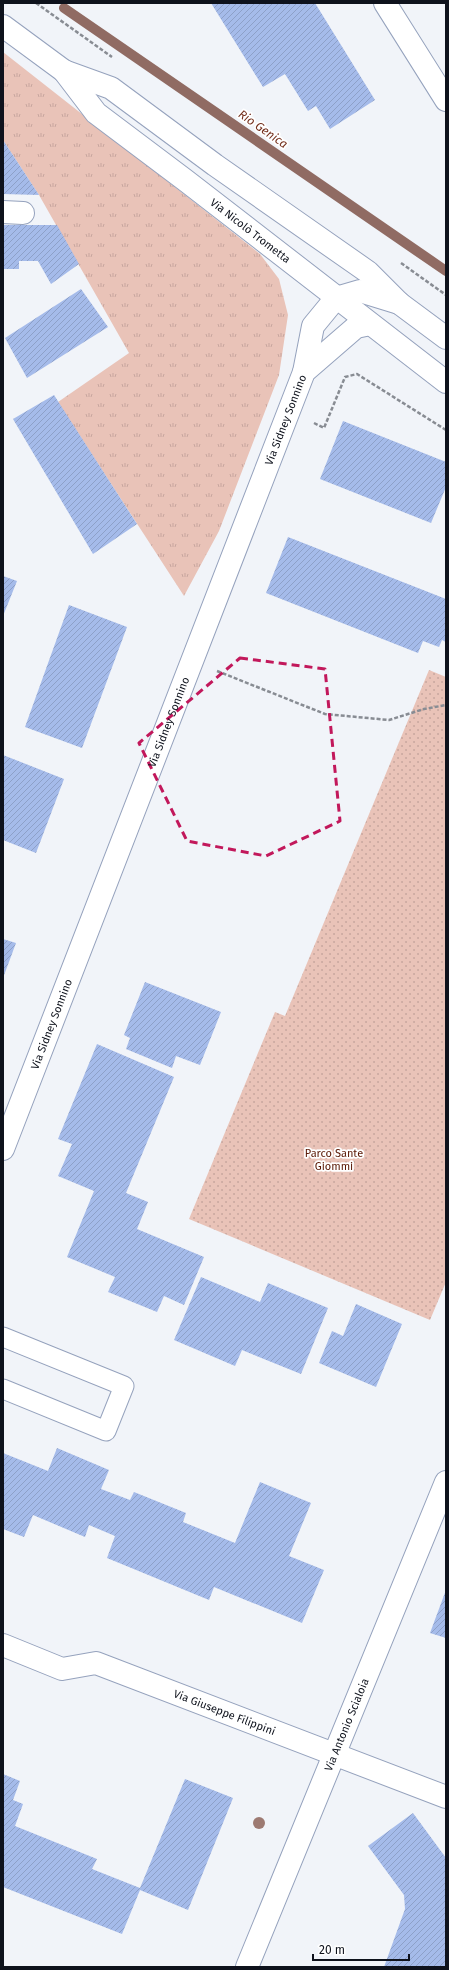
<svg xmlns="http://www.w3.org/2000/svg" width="449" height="1970" font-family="'Fira Sans',sans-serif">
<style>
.grass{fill:url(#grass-tufts)}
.park{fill:url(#park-dots)}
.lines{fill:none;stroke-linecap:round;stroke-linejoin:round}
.stream{stroke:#906b63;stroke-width:10}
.building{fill:url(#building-hatch)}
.lane-casing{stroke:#95a2bd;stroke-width:21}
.street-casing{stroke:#95a2bd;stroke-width:24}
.secondary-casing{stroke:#95a2bd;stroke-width:24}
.path{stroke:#888c93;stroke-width:2.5;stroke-dasharray:4 2;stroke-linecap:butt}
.lane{stroke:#fff;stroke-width:19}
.street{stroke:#fff;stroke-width:22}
.secondary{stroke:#fff;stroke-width:22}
.tree{fill:#9d7a72}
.marked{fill:none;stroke:#c2185b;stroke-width:3;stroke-dasharray:8 5;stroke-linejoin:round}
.labels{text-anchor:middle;stroke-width:3.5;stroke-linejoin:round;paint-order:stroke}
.street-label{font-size:11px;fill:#0e121c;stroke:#fff}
.park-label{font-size:11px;fill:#591703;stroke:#fff}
.water-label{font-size:12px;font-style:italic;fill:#74301d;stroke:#fff}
</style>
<defs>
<pattern id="grass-tufts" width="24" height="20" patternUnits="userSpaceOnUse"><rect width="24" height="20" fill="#e9c3b8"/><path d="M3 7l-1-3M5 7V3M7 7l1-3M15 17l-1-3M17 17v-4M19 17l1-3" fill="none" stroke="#c7a69e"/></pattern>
<pattern id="park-dots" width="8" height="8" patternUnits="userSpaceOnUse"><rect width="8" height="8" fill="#e9c3b8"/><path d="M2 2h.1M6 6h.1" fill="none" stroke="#c7a69e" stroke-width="1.8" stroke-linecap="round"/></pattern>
<pattern id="building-hatch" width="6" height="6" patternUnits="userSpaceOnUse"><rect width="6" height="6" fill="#a5bbea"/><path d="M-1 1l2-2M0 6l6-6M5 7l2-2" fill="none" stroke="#8da0c8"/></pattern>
</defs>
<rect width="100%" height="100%" fill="#f1f4f9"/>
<!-- grass -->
<polygon class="grass" points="3,52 260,254 279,279 288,315 279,375 219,531 184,596 58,402 129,353 39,195 3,140"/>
<!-- park -->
<polygon class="park" points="429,670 446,677 446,1282 430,1320 189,1219 275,1012 285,1016"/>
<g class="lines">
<!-- stream -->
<polyline class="stream" points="64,8 446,271"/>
</g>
<!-- building -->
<g class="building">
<polygon points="211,3 315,3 375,100 330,129 316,106 308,111 285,74 263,87"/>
<polygon points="3,140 39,195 3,194"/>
<polygon points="3,225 57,225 79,264 51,284 38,261 19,261 19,269 3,269"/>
<polygon points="81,289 108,327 27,378 5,338"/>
<polygon points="54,395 137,524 93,554 13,419"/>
<polygon points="343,421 446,462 446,487 431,523 320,479"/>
<polygon points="288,537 446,599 446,642 442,640 439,647 423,641 418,653 266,593"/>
<polygon points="3,576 17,581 3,616"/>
<polygon points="69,605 127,627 82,748 25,727"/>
<polygon points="3,755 64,779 36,853 3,840"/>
<polygon points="3,939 16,943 3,978"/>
<polygon points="145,982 221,1012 200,1065 176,1056 172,1068 126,1049 130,1038 124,1035"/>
<polygon points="97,1044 174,1077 126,1193 148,1202 137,1229 204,1257 184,1305 164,1296 157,1312 108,1292 115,1277 67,1257 94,1191 58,1176 72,1144 58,1139"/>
<polygon points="201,1277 260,1302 268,1283 328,1308 301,1374 242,1350 235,1366 174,1340"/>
<polygon points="356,1304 402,1324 376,1387 319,1363 332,1331 343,1336"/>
<polygon points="57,1448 109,1470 101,1489 130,1500 134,1492 186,1513 183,1522 235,1543 260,1482 311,1503 289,1556 324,1570 302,1623 214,1587 209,1600 107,1558 115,1536 89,1525 85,1537 33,1515 24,1537 3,1529 3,1453 48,1471"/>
<polygon points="446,1590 446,1638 430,1633"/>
<polygon points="3,1774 20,1781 13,1800 23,1804 15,1826 97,1859 92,1869 140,1888 185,1779 233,1798 188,1910 140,1890 122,1934 3,1887"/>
<polygon points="413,1813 446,1858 446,1967 384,1967 405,1909 404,1895 368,1846"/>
</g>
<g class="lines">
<!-- lane casing -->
<g class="lane-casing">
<polyline id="lane" points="3,1337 124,1386 106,1431 3,1389"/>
</g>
<!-- street casing -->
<g class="street-casing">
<g id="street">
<polyline points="385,3 446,100"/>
<polyline points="3,212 23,213"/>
<polyline points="304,372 313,326 336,298 360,291 399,303"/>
<path id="s1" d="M3 1149 304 372 356 327 370 324"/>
<path id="s2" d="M3 1645 62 1669 96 1663 446 1797"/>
<path id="s3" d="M247 1967 446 1482"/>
</g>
</g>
<!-- secondary casing -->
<g class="secondary-casing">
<g id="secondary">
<polyline points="3,26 64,71 111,88 215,165 368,272 399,303 446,338"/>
<path id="s4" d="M64 71 96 113 185 180 446 382"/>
</g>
</g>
<!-- path -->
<g class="path">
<polyline points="36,3 112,57"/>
<polyline points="401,263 446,295"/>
<polyline points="314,423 324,428 345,377 357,374 446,430"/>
<polyline points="217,671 325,714 389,720 424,709 446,705"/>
</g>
<!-- lane -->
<use href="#lane" class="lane"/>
<!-- street -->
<use href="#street" class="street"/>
<!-- secondary -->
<use href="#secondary" class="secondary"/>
</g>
<!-- trees -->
<circle class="tree" cx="259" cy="1823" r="6"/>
<!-- marked area -->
<path class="marked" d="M240 658 325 669 340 821 266 856 187 841 139 743Z"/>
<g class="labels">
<!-- street labels -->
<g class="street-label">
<text dy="4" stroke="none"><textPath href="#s4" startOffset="247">Via Nicolò Trometta</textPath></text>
<text dy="4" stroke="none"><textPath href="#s1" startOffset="782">Via Sidney Sonnino</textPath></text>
<text dy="4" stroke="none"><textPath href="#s1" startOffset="458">Via Sidney Sonnino</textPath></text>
<text dy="4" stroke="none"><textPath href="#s1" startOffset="134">Via Sidney Sonnino</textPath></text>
<text dy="4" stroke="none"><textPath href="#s2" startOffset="236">Via Giuseppe Filippini</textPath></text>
<text dy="4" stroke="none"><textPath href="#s3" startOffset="262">Via Antonio Scialoia</textPath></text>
</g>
<!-- park labels -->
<g class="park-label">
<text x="334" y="1157">Parco Sante<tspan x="334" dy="13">Giommi</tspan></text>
</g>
<!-- water labels -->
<g class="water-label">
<text transform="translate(263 129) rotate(35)" y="4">Rio Genica</text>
</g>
</g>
<!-- border -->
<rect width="449" height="1970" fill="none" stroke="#0e121c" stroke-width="8"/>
<!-- scale -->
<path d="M313 1954v6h96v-6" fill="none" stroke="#0e121c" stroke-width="2"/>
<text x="319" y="1954" font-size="12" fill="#0e121c" stroke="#ffffff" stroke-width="3" paint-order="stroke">20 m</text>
</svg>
